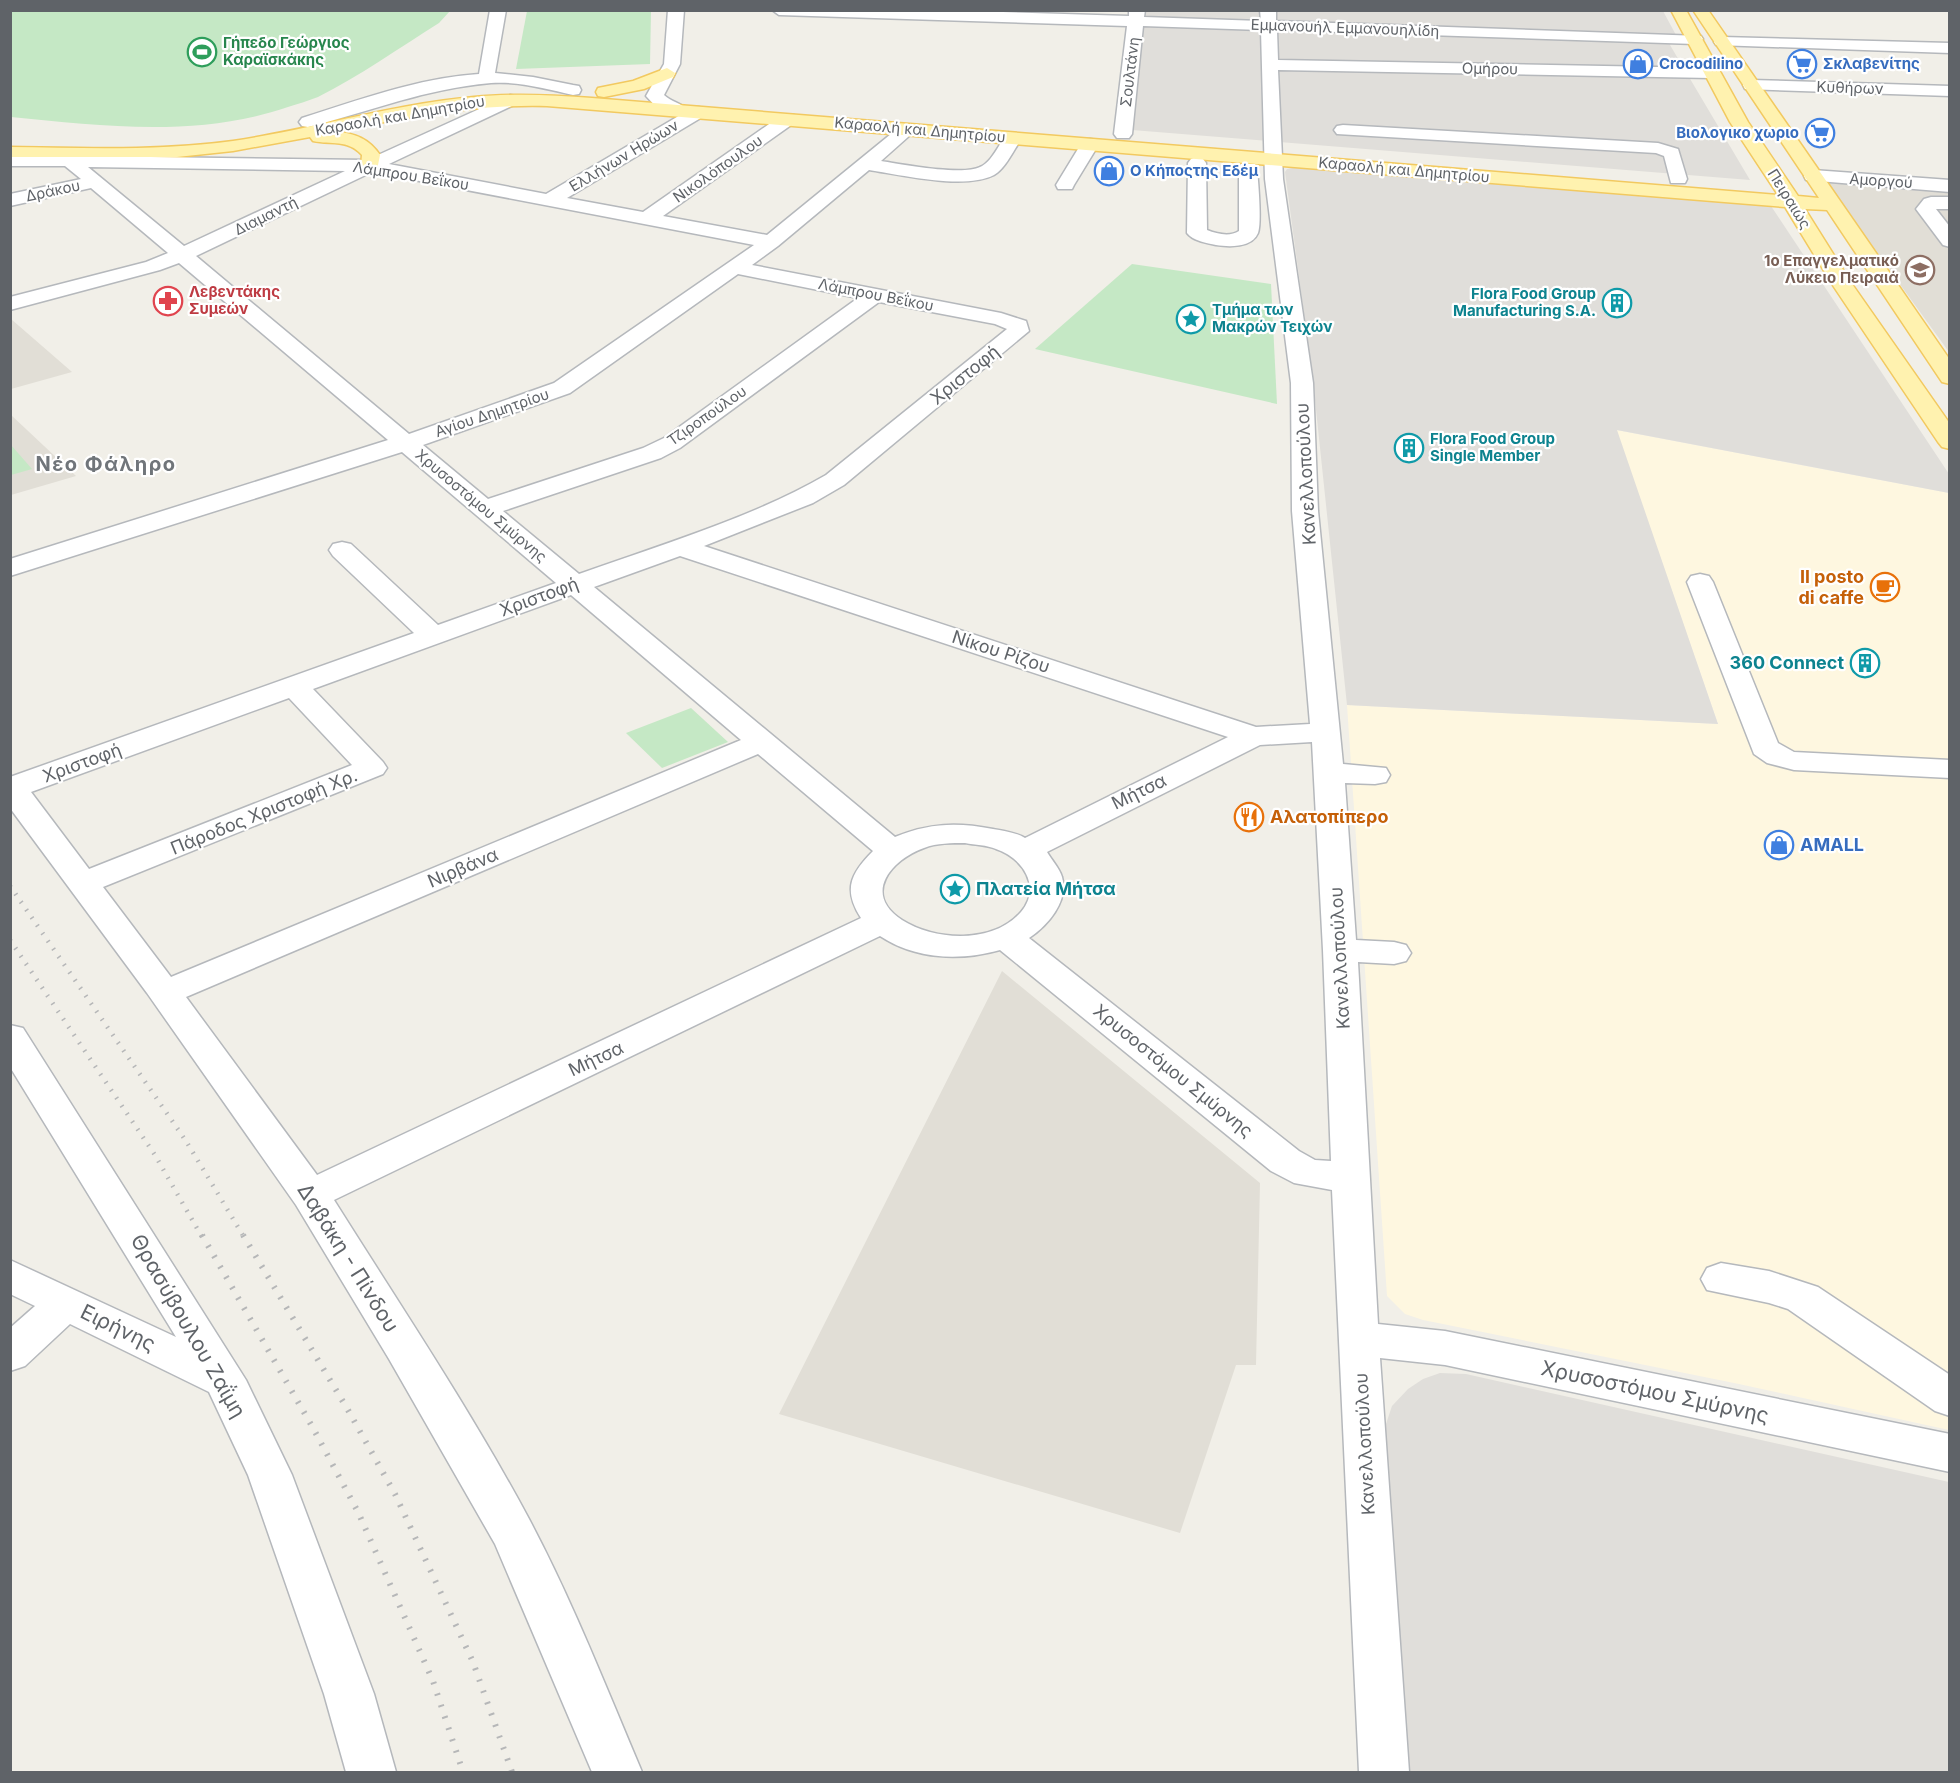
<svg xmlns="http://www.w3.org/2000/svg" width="1960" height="1783" font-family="Inter,sans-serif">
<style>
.commercial{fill:#fef7e0}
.industrial{fill:#e0deda}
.education{fill:#e1ded6}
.green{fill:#c5e8c5}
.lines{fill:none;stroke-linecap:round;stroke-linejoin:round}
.minor-casing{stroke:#b5b8bc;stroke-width:3}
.major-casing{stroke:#f2c960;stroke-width:3}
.minor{fill:#fff;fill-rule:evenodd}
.major{fill:#fff2af;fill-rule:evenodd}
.rail-far1{stroke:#b6b7b8;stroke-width:4.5;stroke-dasharray:1.5 8;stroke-linecap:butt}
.rail{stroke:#b6b7b8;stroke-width:6;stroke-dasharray:2 10;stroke-linecap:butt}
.labels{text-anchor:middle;stroke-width:4.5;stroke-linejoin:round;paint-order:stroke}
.far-street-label{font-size:15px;fill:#5f6368;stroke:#fff}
.far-leisure-label{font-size:15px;font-weight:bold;fill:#27864d;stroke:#fff;text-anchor:start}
.far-shop-label{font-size:15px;font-weight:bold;fill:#366cbe;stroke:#fff;text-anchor:start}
.far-education-label{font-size:15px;font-weight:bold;fill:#785e54;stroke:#fff;text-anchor:end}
.far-health-label{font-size:15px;font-weight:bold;fill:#be3a42;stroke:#fff;text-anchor:start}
.far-culture-label{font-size:15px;font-weight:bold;fill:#0d838f;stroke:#fff;text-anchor:start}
.street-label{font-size:18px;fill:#5f6368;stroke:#fff}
.food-label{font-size:18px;font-weight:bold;fill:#c56008;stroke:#fff;text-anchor:end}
.culture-label{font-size:18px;font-weight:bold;fill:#0d838f;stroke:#fff;text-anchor:end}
.shop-label{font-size:18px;font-weight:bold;fill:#366cbe;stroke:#fff;text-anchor:start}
.far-district-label{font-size:20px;font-weight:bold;letter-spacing:1.5px;fill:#70757a;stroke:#fff}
.near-street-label{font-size:21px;fill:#5f6368;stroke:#fff}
</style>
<rect width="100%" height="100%" fill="#f1efe8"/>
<!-- commercial -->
<polygon class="commercial" points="1616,430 1949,493 1949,1430 1739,1384 1423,1320 1405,1314 1387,1296 1347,705 1718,724"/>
<!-- industrial -->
<g class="industrial">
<polygon points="1144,11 1663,11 1676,35 1670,45 1750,180 1132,130"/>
<polygon points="1298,167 1771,206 1949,474 1949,493 1617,430 1718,724 1347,705 1313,381 1285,172 1287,169"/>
<polygon points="1440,1373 1466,1374 1949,1482 1949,1772 1409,1772 1385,1427 1392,1406 1408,1389 1423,1379"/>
</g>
<!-- education -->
<g class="education">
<polygon points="1823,178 1949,187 1949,352"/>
<polygon points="11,319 72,372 11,389"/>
<polygon points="11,415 76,476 11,495"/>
<polygon points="1002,971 1260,1183 1256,1365 1236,1365 1180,1533 779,1414"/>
</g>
<!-- green -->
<g class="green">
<path d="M10 11 450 10V11L439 23C399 48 360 76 318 97 308 101 297 104 288 107 197 138 103 126 11 117Z"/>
<polygon points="527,11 651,11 650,64 516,69"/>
<polygon points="1132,264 1271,284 1277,404 1035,349"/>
<polygon points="11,445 32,469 11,475"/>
<polygon points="691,708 728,742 662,768 626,733"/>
</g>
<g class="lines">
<!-- minor casing -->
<g class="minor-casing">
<g id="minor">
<path d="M490 10H506L495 73 533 77 573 85 579 86 581 90 579 94 573 95C547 89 518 81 491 83 424 89 372 111 308 127L302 126 299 122 302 118C359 100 418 78 479 74Z"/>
<path d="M668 10H684L680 64 664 95C671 102 682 103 687 110L685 112 698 107 704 108 707 112 704 116 567 198 643 212 782 115H794L797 119 794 123 663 216 767 235 902 125H914L917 129 881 161C901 164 962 176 980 167 992 162 999 144 1007 134H1019L1022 138C1014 149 1006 168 994 175 965 190 901 175 869 170L778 246 752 265 1001 313 1026 321 1029 331 844 485 813 503 704 546 1256 727 1310 724 1292 511 1291 383 1265 179 1261 30 1143 26 1132 134 1129 138H1117L1114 134 1127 26 779 15 772 10H941L1129 16V10H1145L1144 17 1261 21 1260 10H1276V21L1701 36 1703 39 1695 44 1277 30 1278 60 1711 68 1719 73 1711 78 1278 70 1283 179 1313 383 1318 511 1343 764 1386 768 1390 775 1386 782 1375 784 1345 783 1356 940 1394 942 1406 945 1411 953 1406 961 1394 964 1358 962 1378 1324 1445 1331 1950 1434V1472L1445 1365 1380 1358 1409 1772H1359L1332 1190 1294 1183 1271 1171 1000 950C961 961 916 960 880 936L334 1200C400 1305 470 1409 529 1519 572 1600 606 1687 642 1772H592L495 1544 389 1359 296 1205 147 993 10 808V777L414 633 333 556 329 550 333 544 342 542 351 544 438 625 556 583 402 452 10 576V559L388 440 179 263 160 270 10 310V297L146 262 168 253 91 188 10 206V194L81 179 65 166H10V155L367 160 510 95 516 96 519 100 516 104 389 164 546 194 682 114 659 110 646 96 664 64ZM88 167 345 171 184 246ZM372 172 754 245 554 383 409 434 196 256ZM738 274 858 298 664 438 643 448 488 499 423 445 570 393ZM879 302 995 324 1007 329 826 475C752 518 660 545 579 574L503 511 661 458 680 448ZM680 556 1228 737 1025 838C1015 832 1004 831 993 829 957 822 929 823 895 837L594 587ZM571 595 741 740 171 977 103 887 383 774 387 768 383 762 313 689ZM289 698 352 765 89 869 31 792ZM1312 742 1323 950 1331 1161 1315 1160 1299 1151 1029 938C1047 926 1069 902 1062 877 1060 869 1051 859 1047 852L1260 745ZM758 754 873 851C850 874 843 890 861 918L317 1175 186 997ZM965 843C975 845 987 845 996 849 1023 858 1042 887 1021 912 993 944 935 941 902 920 862 894 891 860 924 848 937 843 952 843 965 843Z"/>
<polygon points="1722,37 1950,43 1950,53 1716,45 1714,42 1716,39"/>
<polygon points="1751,80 1950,86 1950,96 1745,89 1743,85 1745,81"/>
<polygon points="1343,125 1658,143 1678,149 1687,179 1685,183 1671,183 1664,156 1656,153 1337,134 1334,130 1337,126"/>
<polygon points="1090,139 1096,140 1099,144 1074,185 1072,189 1058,189 1056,185 1081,144 1084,140"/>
<path d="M1197 157 1203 159 1206 163 1207 230C1217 234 1230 237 1239 231V168L1241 164H1255L1257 168C1258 181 1262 223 1258 233 1252 248 1229 247 1216 245 1207 243 1193 241 1187 233L1188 163 1191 159Z"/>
<polygon points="1813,170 1950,180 1950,192 1806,180 1804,176 1806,172"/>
<polygon points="1931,197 1950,197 1950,209 1936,209 1950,227 1950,247 1943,245 1916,209 1924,199"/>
<polygon points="1700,574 1709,576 1713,582 1778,743 1794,752 1950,760 1950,778 1794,770 1767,763 1754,754 1687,582 1691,576"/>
<polygon points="10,1025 23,1028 246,1380 292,1475 374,1694 396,1772 346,1772 324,1694 248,1475 209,1392 70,1324 25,1366 10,1371 10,1328 35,1306 10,1294 10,1260 176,1337 10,1067"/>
<polygon points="1721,1263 1769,1271 1818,1287 1950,1375 1950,1416 1935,1411 1788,1309 1769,1303 1707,1290 1701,1279 1707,1268"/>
</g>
</g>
<!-- major casing -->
<g class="major-casing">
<g id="major">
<path d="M1671 10H1686L1748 122 1798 196 1819 198 1693 10H1708L1950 360V384L1942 382 1827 210 1805 209 1852 284 1950 424V449L1942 447 1938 442 1832 284 1785 207 547 106C475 104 406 117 336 132 355 133 369 139 380 155L377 170H363L361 166 362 155C348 139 331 145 313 141L310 137 233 151 177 157H10V147C85 148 159 151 233 141 314 129 392 104 474 97 513 93 553 95 592 98L1778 195 1730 122Z"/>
<polygon points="667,68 675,73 673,77 644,89 604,97 598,96 596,92 598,88 633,81"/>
</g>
</g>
<!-- minor -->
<use href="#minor" class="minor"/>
<!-- major -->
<use href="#major" class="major"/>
<!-- rail-far1 -->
<g class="rail-far1">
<polyline points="10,886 186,1141 244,1237"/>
<polyline points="10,940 155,1155 202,1237"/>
</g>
<!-- rail -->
<g class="rail">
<polyline points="202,1235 313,1428 358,1512 433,1681 463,1772"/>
<polyline points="243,1235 348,1410 395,1494 473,1662 512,1772"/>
</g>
</g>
<!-- icons -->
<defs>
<g id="stadium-ring" transform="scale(1.5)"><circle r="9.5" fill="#fff" stroke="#2e9e5b" stroke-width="1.5"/><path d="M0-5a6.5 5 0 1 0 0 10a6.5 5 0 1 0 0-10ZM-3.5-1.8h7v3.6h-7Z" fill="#2e9e5b"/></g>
<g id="shop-ring" transform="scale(1.5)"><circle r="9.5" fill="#fff" stroke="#3f7fe0" stroke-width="1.5"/><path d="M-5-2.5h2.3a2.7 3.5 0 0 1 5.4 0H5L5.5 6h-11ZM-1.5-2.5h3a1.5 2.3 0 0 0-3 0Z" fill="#3f7fe0"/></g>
<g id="supermarket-ring" transform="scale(1.5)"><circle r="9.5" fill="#fff" stroke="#3f7fe0" stroke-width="1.5"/><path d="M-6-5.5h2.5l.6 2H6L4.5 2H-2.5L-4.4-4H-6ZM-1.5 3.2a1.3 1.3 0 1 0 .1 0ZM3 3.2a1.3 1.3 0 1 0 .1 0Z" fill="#3f7fe0"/></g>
<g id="school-ring" transform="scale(1.5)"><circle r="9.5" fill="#fff" stroke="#8d6e63" stroke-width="1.5"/><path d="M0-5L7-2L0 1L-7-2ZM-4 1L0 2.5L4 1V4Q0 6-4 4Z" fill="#8d6e63"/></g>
<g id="pharmacy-ring" transform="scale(1.5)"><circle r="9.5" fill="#fff" stroke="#e0444e" stroke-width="1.5"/><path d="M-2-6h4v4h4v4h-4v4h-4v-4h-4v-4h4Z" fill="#e0444e"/></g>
<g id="building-ring" transform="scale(1.5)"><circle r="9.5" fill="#fff" stroke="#0f9aa8" stroke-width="1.5"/><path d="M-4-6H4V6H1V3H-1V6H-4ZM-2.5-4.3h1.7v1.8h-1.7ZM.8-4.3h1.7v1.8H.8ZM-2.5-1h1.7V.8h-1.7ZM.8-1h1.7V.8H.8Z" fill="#0f9aa8"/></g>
<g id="sight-ring" transform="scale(1.5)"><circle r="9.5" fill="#fff" stroke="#0f9aa8" stroke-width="1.5"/><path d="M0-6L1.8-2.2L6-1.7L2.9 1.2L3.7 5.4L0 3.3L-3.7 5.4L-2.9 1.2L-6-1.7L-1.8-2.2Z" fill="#0f9aa8"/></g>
<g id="cafe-ring" transform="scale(1.5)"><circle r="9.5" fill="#fff" stroke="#e8710a" stroke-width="1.5"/><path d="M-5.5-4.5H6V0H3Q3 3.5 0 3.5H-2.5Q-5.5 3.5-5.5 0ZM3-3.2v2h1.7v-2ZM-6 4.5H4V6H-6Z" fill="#e8710a"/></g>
<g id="restaurant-ring" transform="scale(1.5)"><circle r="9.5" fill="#fff" stroke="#e8710a" stroke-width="1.5"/><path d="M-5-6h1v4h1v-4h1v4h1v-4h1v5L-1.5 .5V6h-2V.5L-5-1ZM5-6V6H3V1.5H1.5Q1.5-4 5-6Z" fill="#e8710a"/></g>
</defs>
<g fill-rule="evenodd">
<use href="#stadium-ring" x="202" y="52"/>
<use href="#shop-ring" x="1638" y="64"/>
<use href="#supermarket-ring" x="1802" y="64"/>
<use href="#supermarket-ring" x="1820" y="133"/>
<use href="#shop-ring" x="1109" y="171"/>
<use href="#school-ring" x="1920" y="270"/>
<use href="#pharmacy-ring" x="168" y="301"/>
<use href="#building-ring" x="1617" y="303"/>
<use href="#sight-ring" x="1191" y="319"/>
<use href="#building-ring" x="1409" y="448"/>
<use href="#cafe-ring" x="1885" y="587"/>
<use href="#building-ring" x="1865" y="663"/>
<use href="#restaurant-ring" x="1249" y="817"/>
<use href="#shop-ring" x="1779" y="845"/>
<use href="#sight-ring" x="955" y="889"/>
</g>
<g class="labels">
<!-- far-street labels -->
<g class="far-street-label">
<text transform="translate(1345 28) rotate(2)" y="5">Εμμανουήλ Εμμανουηλίδη</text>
<text transform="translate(1490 69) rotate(1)" y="5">Ομήρου</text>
<text transform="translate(1130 72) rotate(-83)" y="5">Σουλτάνη</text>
<text transform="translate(1850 88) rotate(2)" y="5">Κυθήρων</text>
<text transform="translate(400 116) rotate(-10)" y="5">Καραολή και Δημητρίου</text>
<text transform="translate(920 130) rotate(5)" y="5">Καραολή και Δημητρίου</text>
<text transform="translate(624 156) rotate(-31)" y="5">Ελλήνων Ηρώων</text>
<text transform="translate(718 169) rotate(-35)" y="5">Νικολόπουλου</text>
<text transform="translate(1404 170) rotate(5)" y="5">Καραολή και Δημητρίου</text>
<text transform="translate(411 176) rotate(9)" y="5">Λάμπρου Βεΐκου</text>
<text transform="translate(1881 181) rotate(4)" y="5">Αμοργού</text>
<text transform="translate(53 191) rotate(-12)" y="5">Δράκου</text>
<text transform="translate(1789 199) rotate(58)" y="5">Πειραιώς</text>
<text transform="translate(266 216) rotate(-26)" y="5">Διαμαντή</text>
<text transform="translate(876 295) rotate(11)" y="5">Λάμπρου Βεΐκου</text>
<text transform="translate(492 413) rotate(-19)" y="5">Αγίου Δημητρίου</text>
<text transform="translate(707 416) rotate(-35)" y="5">Τζιροπούλου</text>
<text transform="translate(481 506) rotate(40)" y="5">Χρυσοστόμου Σμύρνης</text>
</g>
<!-- far-leisure labels -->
<g class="far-leisure-label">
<text x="223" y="48">Γήπεδο Γεώργιος<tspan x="223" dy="17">Καραϊσκάκης</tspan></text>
</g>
<!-- far-shop labels -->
<g class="far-shop-label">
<text x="1659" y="69">Crocodilino</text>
<text x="1823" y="69">Σκλαβενίτης</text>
<text x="1799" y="138" text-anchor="end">Βιολογικο χωριο</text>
<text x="1130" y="176">Ο Κήποςτης Εδέμ</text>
</g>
<!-- far-education labels -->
<g class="far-education-label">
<text x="1899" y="266">1ο Επαγγελματικό<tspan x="1899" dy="17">Λύκειο Πειραιά</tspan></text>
</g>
<!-- far-health labels -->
<g class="far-health-label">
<text x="189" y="297">Λεβεντάκης<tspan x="189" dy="17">Συμεών</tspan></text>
</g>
<!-- far-culture labels -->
<g class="far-culture-label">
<text x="1596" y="299" text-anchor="end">Flora Food Group<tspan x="1596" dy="17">Manufacturing S.A.</tspan></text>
<text x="1212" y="315">Τμήμα των<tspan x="1212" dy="17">Μακρών Τειχών</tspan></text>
<text x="1430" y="444">Flora Food Group<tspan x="1430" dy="17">Single Member</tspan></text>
</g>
<!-- street labels -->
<g class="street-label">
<text transform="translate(965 375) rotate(-39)" y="6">Χριστοφή</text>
<text transform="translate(1306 474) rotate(-93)" y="6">Κανελλοπούλου</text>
<text transform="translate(539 597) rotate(-20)" y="6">Χριστοφή</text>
<text transform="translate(1001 652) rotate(18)" y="6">Νίκου Ρίζου</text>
<text transform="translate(82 763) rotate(-20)" y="6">Χριστοφή</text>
<text transform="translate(1139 792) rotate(-26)" y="6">Μήτσα</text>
<text transform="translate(264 812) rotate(-22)" y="6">Πάροδος Χριστοφή Χρ.</text>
<text transform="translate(463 868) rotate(-23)" y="6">Νιρβάνα</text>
<text transform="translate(1340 958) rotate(-93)" y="6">Κανελλοπούλου</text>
<text transform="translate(596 1059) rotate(-25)" y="6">Μήτσα</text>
<text transform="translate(1173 1071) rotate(39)" y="6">Χρυσοστόμου Σμύρνης</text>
<text transform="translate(1365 1444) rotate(-93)" y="6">Κανελλοπούλου</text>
</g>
<!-- food labels -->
<g class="food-label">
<text x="1864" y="583">Il posto<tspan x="1864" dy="21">di caffe</tspan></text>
<text x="1270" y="823" text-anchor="start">Αλατοπίπερο</text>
</g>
<!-- culture labels -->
<g class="culture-label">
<text x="1844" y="669">360 Connect</text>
<text x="976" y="895" text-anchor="start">Πλατεία Μήτσα</text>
</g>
<!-- shop labels -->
<g class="shop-label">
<text x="1800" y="851">AMALL</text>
</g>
<!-- far-district labels -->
<g class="far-district-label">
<text x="106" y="471">Νέο Φάληρο</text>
</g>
<!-- near-street labels -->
<g class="near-street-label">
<text transform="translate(348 1258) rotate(58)" y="7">Δαβάκη - Πίνδου</text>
<text transform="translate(188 1326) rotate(60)" y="7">Θρασύβουλου Ζαΐμη</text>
<text transform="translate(118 1328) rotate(26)" y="7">Ειρήνης</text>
<text transform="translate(1655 1392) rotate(12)" y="7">Χρυσοστόμου Σμύρνης</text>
</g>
</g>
<!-- border -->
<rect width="1960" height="1783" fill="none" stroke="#5f6368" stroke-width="24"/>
</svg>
